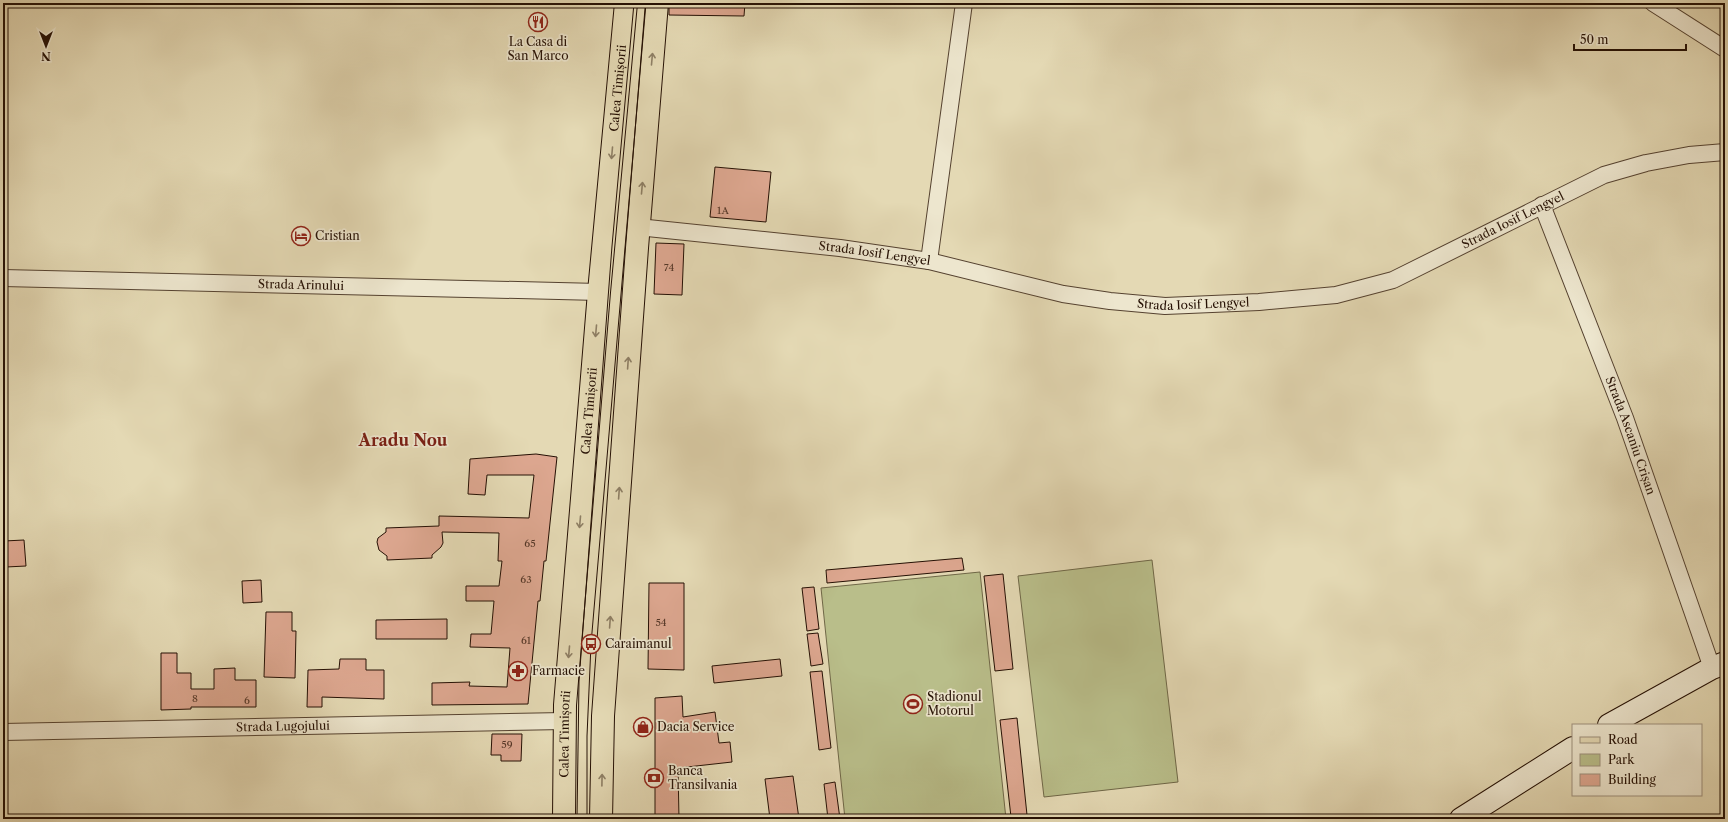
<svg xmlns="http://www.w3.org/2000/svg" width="1728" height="822" font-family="'Libre Caslon Text',serif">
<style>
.green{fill:#b9be8a;stroke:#6f6747}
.building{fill:#dda790;stroke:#251004}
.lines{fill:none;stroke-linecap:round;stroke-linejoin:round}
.street-casing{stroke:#554230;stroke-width:18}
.secondary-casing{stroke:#251004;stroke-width:24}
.primary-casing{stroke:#251004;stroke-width:24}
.street{stroke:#ede6ce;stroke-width:16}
.secondary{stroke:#ede6ce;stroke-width:22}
.primary{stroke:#e4d9b4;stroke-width:22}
.tram{stroke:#251004;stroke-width:1}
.oneway{stroke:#8e7f65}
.labels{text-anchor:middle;stroke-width:3.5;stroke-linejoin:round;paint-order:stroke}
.number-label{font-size:10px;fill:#533627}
.poi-label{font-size:12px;fill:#251004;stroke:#ede6ce;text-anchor:start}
.street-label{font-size:12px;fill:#251004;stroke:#ede6ce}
.district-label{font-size:16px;font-weight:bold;fill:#7a1f14;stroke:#ede6ce}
</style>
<rect width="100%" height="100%" fill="#e4d9b4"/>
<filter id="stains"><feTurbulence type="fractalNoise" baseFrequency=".005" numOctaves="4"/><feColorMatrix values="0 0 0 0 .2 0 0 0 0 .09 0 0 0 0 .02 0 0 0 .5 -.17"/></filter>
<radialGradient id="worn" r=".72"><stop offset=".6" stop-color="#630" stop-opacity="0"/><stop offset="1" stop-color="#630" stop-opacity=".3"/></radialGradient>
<!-- green -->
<g class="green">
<polygon points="1152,560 1178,782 1044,797 1018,576"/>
<polygon points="980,572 1006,819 845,819 821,588"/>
</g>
<!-- building -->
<g class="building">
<polygon points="669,3 745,3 744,16 669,15"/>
<polygon points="715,167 771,172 766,222 710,217"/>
<polygon points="656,243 684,244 682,295 654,294"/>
<polygon points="536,454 557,457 546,561 544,561 540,601 538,601 528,704 432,705 432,683 470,682 469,686 507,687 510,648 470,647 471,634 491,634 494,601 466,601 466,586 499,586 502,561 498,561 499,533 442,532 443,543 441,547 432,555 432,558 387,560 387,556 379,550 377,542 378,538 386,532 386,528 439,526 439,516 529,518 534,475 487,475 485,495 468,494 470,459"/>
<polygon points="24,540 26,566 6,567 4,541"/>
<polygon points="962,558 964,570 827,583 826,570"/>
<polygon points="1003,574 1013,669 995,671 984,576"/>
<polygon points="261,580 262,602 243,603 242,581"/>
<polygon points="649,583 684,583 684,670 648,669"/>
<polygon points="814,587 819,629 807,631 802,588"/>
<polygon points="266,612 292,612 292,631 296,631 295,678 264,677"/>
<polygon points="447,619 447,639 376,639 376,620"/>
<polygon points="818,633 823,664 811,666 807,634"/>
<polygon points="161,653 177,653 177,673 191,673 191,689 214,689 214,669 235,668 235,680 256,680 256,707 191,707 191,709 161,710"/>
<polygon points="340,659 366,659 366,670 384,670 384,699 322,697 322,707 307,707 308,670 339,669"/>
<polygon points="780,659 782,676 714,683 712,666"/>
<polygon points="822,671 831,748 819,750 810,672"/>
<polygon points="682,696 683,717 715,712 719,743 730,742 732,762 678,768 679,819 655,819 655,698"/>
<polygon points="1017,718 1027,815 1011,817 1000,720"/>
<polygon points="492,734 522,734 521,761 501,761 501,755 491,755"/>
<polygon points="793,776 799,819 770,819 765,779"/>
<polygon points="835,782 840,819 828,819 824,784"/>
</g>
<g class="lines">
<!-- street casing -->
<g class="street-casing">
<g id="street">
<polyline points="1653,3 1725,49"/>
<path id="s1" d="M1542 205 1625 418 1712 668"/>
<path id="s2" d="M638 227 840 248 929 261 1063 294 1110 301 1165 306 1259 302 1336 295 1393 280 1604 175 1646 163 1689 155 1725 152"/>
<polyline points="929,261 964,3"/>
<path id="s3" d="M3 278 599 292"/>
<path id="s4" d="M3 732 564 721"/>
</g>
</g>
<!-- secondary casing -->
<g class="secondary-casing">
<g id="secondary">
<polyline points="1609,725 1712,668 1725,663"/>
<polyline points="1461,819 1573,748"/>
</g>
</g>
<!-- primary casing -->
<g class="primary-casing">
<g id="primary">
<path id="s5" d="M564 819 565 705 599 292 626 3"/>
<polyline points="601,819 603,716 637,248 657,3"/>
</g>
</g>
<!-- street -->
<use href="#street" class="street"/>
<!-- secondary -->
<use href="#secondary" class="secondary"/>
<!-- primary -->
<use href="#primary" class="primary"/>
<!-- tram -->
<g class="tram">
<polyline points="577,819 579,681 612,246 634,3"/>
<polyline points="587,819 587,736 591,644 646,3"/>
</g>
</g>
<!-- one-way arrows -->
<defs><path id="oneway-shaft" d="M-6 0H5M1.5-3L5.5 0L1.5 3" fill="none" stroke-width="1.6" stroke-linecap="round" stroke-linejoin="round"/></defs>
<g class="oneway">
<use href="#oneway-shaft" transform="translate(652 59) rotate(-85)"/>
<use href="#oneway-shaft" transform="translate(612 153) rotate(95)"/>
<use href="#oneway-shaft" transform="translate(642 188) rotate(-85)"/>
<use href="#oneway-shaft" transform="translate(596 331) rotate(95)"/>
<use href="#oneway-shaft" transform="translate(628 363) rotate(-86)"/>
<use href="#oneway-shaft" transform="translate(619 493) rotate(-86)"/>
<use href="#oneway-shaft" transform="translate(580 522) rotate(95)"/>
<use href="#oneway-shaft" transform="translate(610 622) rotate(-86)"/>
<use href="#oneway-shaft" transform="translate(569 652) rotate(95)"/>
<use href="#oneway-shaft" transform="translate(602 780) rotate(-89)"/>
</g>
<!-- icons -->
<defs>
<g id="restaurant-ring" transform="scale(1)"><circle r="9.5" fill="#ede6ce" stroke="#8f2418" stroke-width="1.5"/><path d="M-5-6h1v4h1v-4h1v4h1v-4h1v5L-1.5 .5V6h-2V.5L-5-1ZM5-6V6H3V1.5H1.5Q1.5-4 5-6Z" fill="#8f2418"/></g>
<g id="hotel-ring" transform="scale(1)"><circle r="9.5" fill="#ede6ce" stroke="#8f2418" stroke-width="1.5"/><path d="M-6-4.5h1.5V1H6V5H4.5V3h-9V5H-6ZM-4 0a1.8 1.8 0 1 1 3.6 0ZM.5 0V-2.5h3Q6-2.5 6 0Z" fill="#8f2418"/></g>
<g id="bus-ring" transform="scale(1)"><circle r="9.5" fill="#ede6ce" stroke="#8f2418" stroke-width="1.5"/><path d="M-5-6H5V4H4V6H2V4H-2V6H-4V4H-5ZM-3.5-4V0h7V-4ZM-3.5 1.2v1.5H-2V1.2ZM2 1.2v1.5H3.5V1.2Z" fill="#8f2418"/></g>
<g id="pharmacy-ring" transform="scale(1)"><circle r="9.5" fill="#ede6ce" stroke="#8f2418" stroke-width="1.5"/><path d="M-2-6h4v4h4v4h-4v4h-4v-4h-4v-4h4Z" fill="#8f2418"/></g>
<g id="stadium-ring" transform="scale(1)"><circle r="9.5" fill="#ede6ce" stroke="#8f2418" stroke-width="1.5"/><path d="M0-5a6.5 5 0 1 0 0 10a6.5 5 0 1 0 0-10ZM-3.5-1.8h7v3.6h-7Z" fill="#8f2418"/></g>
<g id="shop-ring" transform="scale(1)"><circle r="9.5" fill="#ede6ce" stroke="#8f2418" stroke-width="1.5"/><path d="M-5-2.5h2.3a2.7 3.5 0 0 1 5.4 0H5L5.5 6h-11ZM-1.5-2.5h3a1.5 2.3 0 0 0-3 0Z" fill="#8f2418"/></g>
<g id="bank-ring" transform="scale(1)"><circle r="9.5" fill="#ede6ce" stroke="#8f2418" stroke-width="1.5"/><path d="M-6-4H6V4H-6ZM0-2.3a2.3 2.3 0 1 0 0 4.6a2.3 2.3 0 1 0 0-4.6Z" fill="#8f2418"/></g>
</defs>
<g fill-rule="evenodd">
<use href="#restaurant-ring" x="538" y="22"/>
<use href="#hotel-ring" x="301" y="236"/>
<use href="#bus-ring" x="591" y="644"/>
<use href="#pharmacy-ring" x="518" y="671"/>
<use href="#stadium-ring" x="913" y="704"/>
<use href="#shop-ring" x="643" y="727"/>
<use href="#bank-ring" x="654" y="778"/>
</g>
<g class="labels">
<!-- number labels -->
<g class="number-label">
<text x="723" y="214">1A</text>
<text x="669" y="271">74</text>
<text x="530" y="547">65</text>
<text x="526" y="583">63</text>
<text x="661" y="626">54</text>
<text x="526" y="644">61</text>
<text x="195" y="702">8</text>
<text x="247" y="704">6</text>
<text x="507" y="748">59</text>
</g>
<!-- poi labels -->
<g class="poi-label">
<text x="538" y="46" text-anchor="middle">La Casa di<tspan x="538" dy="14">San Marco</tspan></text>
<text x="315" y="240">Cristian</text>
<text x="605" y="648">Caraimanul</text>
<text x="532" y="675">Farmacie</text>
<text x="927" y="701">Stadionul<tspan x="927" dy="14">Motorul</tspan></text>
<text x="657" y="731">Dacia Service</text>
<text x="668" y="775">Banca<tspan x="668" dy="14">Transilvania</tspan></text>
</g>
<!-- street labels -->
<g class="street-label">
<text dy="4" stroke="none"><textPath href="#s5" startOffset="733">Calea Timișorii</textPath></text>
<text dy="4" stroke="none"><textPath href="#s2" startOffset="898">Strada Iosif Lengyel</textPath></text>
<text dy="4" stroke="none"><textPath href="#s2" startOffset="238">Strada Iosif Lengyel</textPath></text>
<text dy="4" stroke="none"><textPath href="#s3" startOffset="298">Strada Arinului</textPath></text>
<text dy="4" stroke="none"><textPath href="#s2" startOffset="562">Strada Iosif Lengyel</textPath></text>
<text dy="4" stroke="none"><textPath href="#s5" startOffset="409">Calea Timișorii</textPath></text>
<text dy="4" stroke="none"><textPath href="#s1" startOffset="247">Strada Ascaniu Crișan</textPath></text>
<text dy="4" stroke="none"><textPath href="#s4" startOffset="280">Strada Lugojului</textPath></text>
<text dy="4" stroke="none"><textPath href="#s5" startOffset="85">Calea Timișorii</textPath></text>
</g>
<!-- district labels -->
<g class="district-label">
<text x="403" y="446">Aradu Nou</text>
</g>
</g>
<!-- margin -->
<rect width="1728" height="822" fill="none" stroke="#e4d9b4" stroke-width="16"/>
<rect x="4" y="4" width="1720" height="814" fill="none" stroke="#251004" stroke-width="2"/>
<rect x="8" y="8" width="1712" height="806" fill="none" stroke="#251004"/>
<!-- legend -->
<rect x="1572" y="724" width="130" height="72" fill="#ede6ce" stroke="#9d907d"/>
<rect x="1580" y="737" width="20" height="6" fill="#e4d9b4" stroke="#9d907d"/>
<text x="1608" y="744" font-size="12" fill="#251004">Road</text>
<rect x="1580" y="754" width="20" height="12" fill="#b9be8a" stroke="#9d907d"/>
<text x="1608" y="764" font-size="12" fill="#251004">Park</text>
<rect x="1580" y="774" width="20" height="12" fill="#dda790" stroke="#9d907d"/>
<text x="1608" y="784" font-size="12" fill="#251004">Building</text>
<!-- north arrow -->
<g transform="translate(46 46) rotate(180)" stroke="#ede6ce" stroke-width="3" paint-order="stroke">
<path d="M0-3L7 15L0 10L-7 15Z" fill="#251004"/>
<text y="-6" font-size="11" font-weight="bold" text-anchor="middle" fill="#251004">N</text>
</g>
<!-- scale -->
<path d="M1574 44v6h112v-6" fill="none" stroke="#251004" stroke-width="2"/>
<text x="1580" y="44" font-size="12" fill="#251004" stroke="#ede6ce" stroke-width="3" paint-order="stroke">50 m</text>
<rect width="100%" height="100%" filter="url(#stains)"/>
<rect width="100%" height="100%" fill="url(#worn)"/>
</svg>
